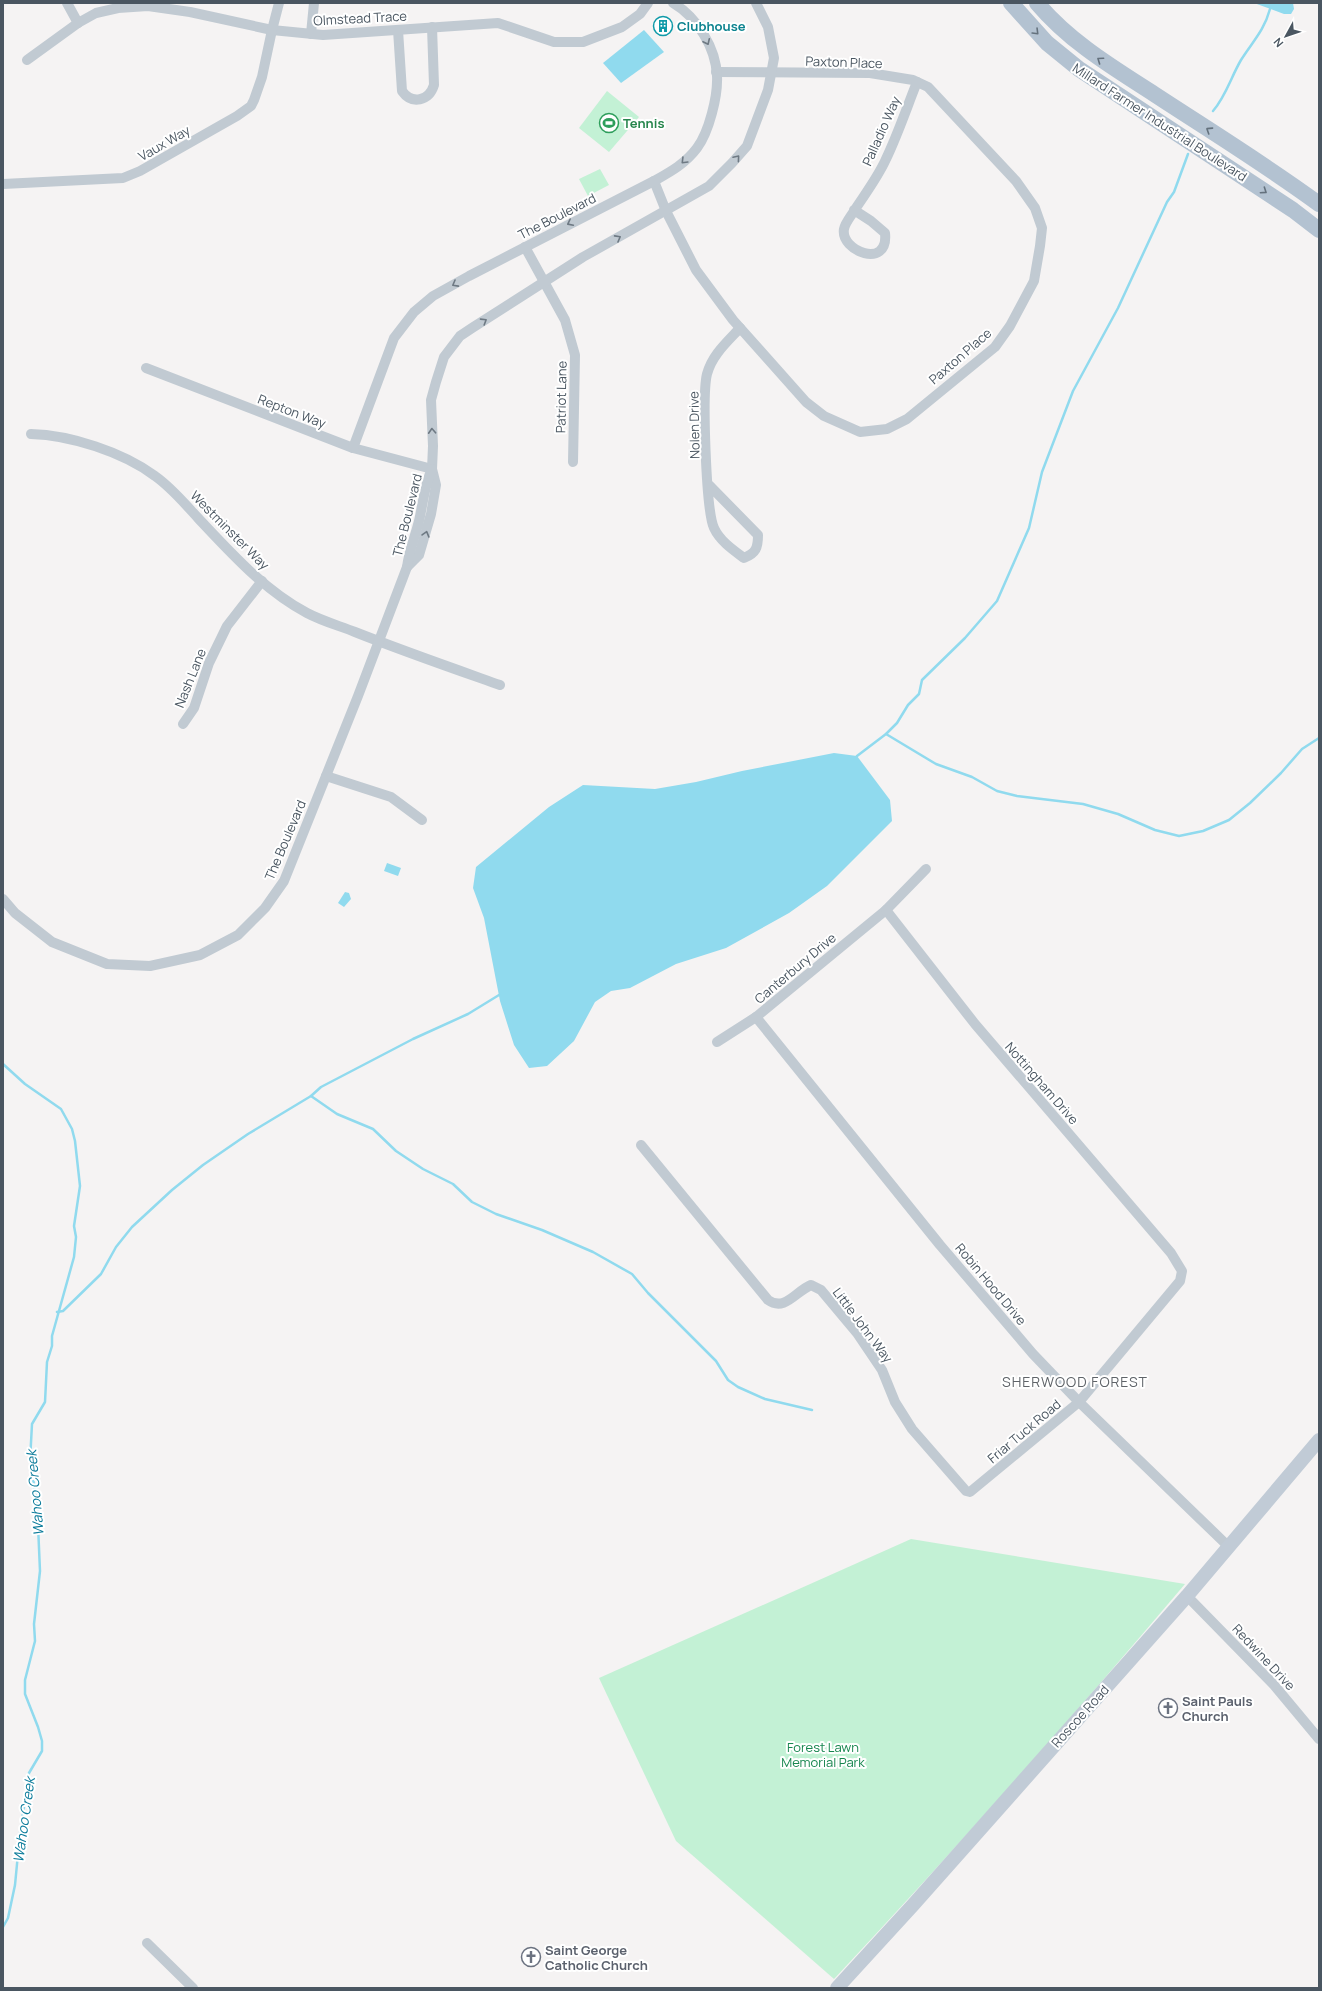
<svg xmlns="http://www.w3.org/2000/svg" width="1322" height="1991" font-family="Manrope,sans-serif">
<style>
.green{fill:#c3f1d5}
.water{fill:#90daee}
.lines{fill:none;stroke-linecap:round;stroke-linejoin:round}
.stream{stroke:#90daee;stroke-width:2.5}
.minor{stroke:#c1cad2;stroke-width:10}
.secondary{stroke:#c1cbd6;stroke-width:14}
.primary{stroke:#b3c2d1;stroke-width:16}
.oneway{stroke:#64717d}
.oneway2{stroke:#6e7983}
.labels{text-anchor:middle;stroke-width:4;stroke-linejoin:round;paint-order:stroke}
.street-label{font-size:13px;fill:#4a5661;stroke:#fff}
.culture-label{font-size:13px;font-weight:bold;fill:#0d838f;stroke:#fff;text-anchor:start}
.leisure-label{font-size:13px;font-weight:bold;fill:#27864d;stroke:#fff;text-anchor:start}
.worship-label{font-size:13px;font-weight:bold;fill:#5b616d;stroke:#fff;text-anchor:start}
.park-label{font-size:13px;fill:#17864f;stroke:#fff}
.neighbourhood-label{font-size:14px;letter-spacing:1px;fill:#5f6368;stroke:#fff}
.water-label{font-size:14px;font-style:italic;fill:#0c7c9b;stroke:#fff}
</style>
<rect width="100%" height="100%" fill="#f5f3f3"/>
<!-- green -->
<g class="green">
<polygon points="607,91 639,117 609,152 579,128"/>
<polygon points="600,169 609,185 588,196 579,179"/>
<path d="M911 1539 1185 1584C1071 1719 954 1851 834 1979L676 1841 599 1678Z"/>
</g>
<!-- water -->
<g class="water">
<polygon points="1254,3 1293,3 1294,9 1291,14 1284,14"/>
<polygon points="644,30 664,52 621,83 603,63"/>
<polygon points="834,753 857,756 890,800 892,821 827,886 789,913 726,948 676,964 630,988 611,991 595,1002 574,1041 547,1066 529,1068 514,1045 500,1001 484,918 473,888 476,867 549,807 583,785 655,789 696,782 742,771"/>
<polygon points="387,863 401,868 398,876 384,871"/>
<polygon points="345,892 349,893 351,899 344,907 338,903"/>
</g>
<g class="lines">
<!-- stream -->
<g class="stream">
<path d="M1213 111C1226 96 1231 77 1241 60 1253 41 1264 31 1270 9"/>
<polyline points="886,734 936,764 972,777 997,791 1017,796 1083,804 1118,814 1155,830 1179,836 1203,831 1229,820 1250,803 1281,773 1302,749 1319,738"/>
<polyline points="857,756 886,734 897,723 908,705 919,694 922,680 965,638 997,601 1029,528 1042,472 1073,391 1118,308 1167,202 1174,192 1188,154"/>
<polyline points="3,1064 25,1084 61,1109 72,1129 75,1141 80,1186 74,1226 76,1237 74,1257 52,1336 52,1346 47,1362 45,1402 32,1424 30,1461 37,1502 40,1571 34,1624 35,1641 25,1680 25,1694 38,1727 42,1741 42,1751 29,1773 20,1833 15,1885 8,1918 3,1927"/>
<polyline points="311,1096 337,1114 373,1129 396,1151 423,1169 453,1184 472,1202 496,1214 542,1230 593,1252 632,1274 648,1293 716,1361 728,1380 738,1387 765,1399 812,1410"/>
<polyline points="57,1312 63,1311 101,1274 116,1247 132,1227 172,1190 203,1165 248,1134 311,1096 321,1087 413,1039 468,1014 499,995"/>
</g>
<!-- minor -->
<g class="minor">
<polyline points="67,3 78,23"/>
<path d="M398 30 402 91C412 105 429 101 434 85L432 27"/>
<polyline points="311,34 314,3"/>
<polyline points="27,60 78,23 96,13 118,8 148,6 190,12 272,30 323,35 498,23 554,42 583,42 622,27 640,14 648,3"/>
<polyline points="654,181 666,211 696,270 733,320 806,402 824,416 860,432 887,429 907,419 995,347 1010,326 1034,281 1040,246 1042,228 1035,208 1016,181 928,87 913,80 870,73 716,72"/>
<polyline points="3,184 123,178 140,171 237,116 251,106 254,100 262,77 272,30 279,3"/>
<path d="M854 210 871 221 885 233C889 270 840 251 844 229 845 223 851 216 854 211 865 194 878 177 886 159 898 134 907 107 917 82"/>
<polyline points="525,247 565,320 575,355 573,462"/>
<polyline points="146,368 353,448 432,469"/>
<path d="M31 434C70 435 123 452 155 476 172 488 185 504 198 518 231 553 265 591 307 613 322 621 340 626 355 632 403 651 452 668 500 685"/>
<path d="M353 448 394 338 414 312 433 296 469 276 654 181C670 172 685 164 697 148 709 132 718 96 717 76 716 48 697 17 673 3"/>
<path d="M709 485 758 535C758 548 756 553 744 558 733 550 720 541 714 528 706 511 702 394 707 374 712 355 727 342 740 328"/>
<polyline points="407,567 419,555 431,514 436,485 432,469 433,446 431,400 436,382 444,357 460,336 472,328 583,257 709,186 732,163 747,146 768,90 774,58 768,27 756,3"/>
<polyline points="183,724 194,708 209,663 227,626 262,581"/>
<polyline points="326,776 391,797 422,820"/>
<path d="M3 899 15 913 52 942 107 964 150 966 200 955 238 935 265 908 284 881 358 696 407 567C409 551 415 537 419 521 423 504 424 486 432 469"/>
<polyline points="756,1017 940,1245 1033,1354 1079,1402 1229,1547"/>
<polyline points="717,1042 756,1017 886,910 926,869"/>
<path d="M641 1145 768 1300C785 1312 796 1291 811 1285L821 1290 857 1333 882 1370 895 1402 912 1429 966 1491 970 1492 1079 1402 1180 1281 1182 1271 1171 1253 975 1024 886 910"/>
<polyline points="1187,1596 1274,1685 1319,1739"/>
<polyline points="147,1943 193,1988"/>
</g>
<!-- secondary -->
<polyline class="secondary" points="837,1988 913,1905 1187,1596 1319,1440"/>
<!-- primary -->
<g class="primary">
<polyline points="1011,3 1047,43 1079,69 1293,210 1319,230"/>
<path d="M1037 3C1070 42 1112 67 1154 94 1209 130 1266 165 1319 204"/>
</g>
</g>
<!-- one-way arrows -->
<defs><path id="oneway-chevron" d="M-2-3.5L2.5 0L-2 3.5" fill="none" stroke-width="1.6" stroke-linecap="round" stroke-linejoin="round"/></defs>
<g class="oneway">
<use href="#oneway-chevron" transform="translate(1036 32) rotate(45)"/>
<use href="#oneway-chevron" transform="translate(1100 60) rotate(-145)"/>
<use href="#oneway-chevron" transform="translate(1209 130) rotate(-147)"/>
<use href="#oneway-chevron" transform="translate(1264 191) rotate(34)"/>
</g>
<g class="oneway2">
<use href="#oneway-chevron" transform="translate(707 42) rotate(65)"/>
<use href="#oneway-chevron" transform="translate(737 158) rotate(-50)"/>
<use href="#oneway-chevron" transform="translate(684 161) rotate(135)"/>
<use href="#oneway-chevron" transform="translate(570 223) rotate(153)"/>
<use href="#oneway-chevron" transform="translate(618 238) rotate(-29)"/>
<use href="#oneway-chevron" transform="translate(455 284) rotate(151)"/>
<use href="#oneway-chevron" transform="translate(484 321) rotate(-32)"/>
<use href="#oneway-chevron" transform="translate(432 431) rotate(-93)"/>
<use href="#oneway-chevron" transform="translate(426 534) rotate(-74)"/>
</g>
<!-- icons -->
<defs>
<g id="building-ring" transform="scale(1)"><circle r="9.5" fill="#fff" stroke="#0f9aa8" stroke-width="1.5"/><path d="M-4-6H4V6H1V3H-1V6H-4ZM-2.5-4.3h1.7v1.8h-1.7ZM.8-4.3h1.7v1.8H.8ZM-2.5-1h1.7V.8h-1.7ZM.8-1h1.7V.8H.8Z" fill="#0f9aa8"/></g>
<g id="stadium-ring" transform="scale(1)"><circle r="9.5" fill="#fff" stroke="#2e9e5b" stroke-width="1.5"/><path d="M0-5a6.5 5 0 1 0 0 10a6.5 5 0 1 0 0-10ZM-3.5-1.8h7v3.6h-7Z" fill="#2e9e5b"/></g>
<g id="church-ring" transform="scale(1)"><circle r="9.5" fill="#fff" stroke="#6b7280" stroke-width="1.5"/><path d="M-1.2-6h2.4v3.5h3.3v2.4h-3.3V6h-2.4V-.1h-3.3v-2.4h3.3Z" fill="#6b7280"/></g>
</defs>
<g fill-rule="evenodd">
<use href="#building-ring" x="663" y="26"/>
<use href="#stadium-ring" x="609" y="123"/>
<use href="#church-ring" x="1168" y="1708"/>
<use href="#church-ring" x="531" y="1957"/>
</g>
<g class="labels">
<!-- street labels -->
<g class="street-label">
<text transform="translate(360 18) rotate(-3)" y="5">Olmstead Trace</text>
<text transform="translate(844 62) rotate(2)" y="5">Paxton Place</text>
<text transform="translate(1160 122) rotate(33)" y="5">Millard Farmer Industrial Boulevard</text>
<text transform="translate(881 131) rotate(-66)" y="5">Palladio Way</text>
<text transform="translate(164 143) rotate(-30)" y="5">Vaux Way</text>
<text transform="translate(557 216) rotate(-27)" y="5">The Boulevard</text>
<text transform="translate(960 356) rotate(-41)" y="5">Paxton Place</text>
<text transform="translate(561 397) rotate(-89)" y="5">Patriot Lane</text>
<text transform="translate(292 411) rotate(21)" y="5">Repton Way</text>
<text transform="translate(694 425) rotate(-91)" y="5">Nolen Drive</text>
<text transform="translate(407 515) rotate(-76)" y="5">The Boulevard</text>
<text transform="translate(230 530) rotate(45)" y="5">Westminster Way</text>
<text transform="translate(190 678) rotate(-68)" y="5">Nash Lane</text>
<text transform="translate(285 840) rotate(-67)" y="5">The Boulevard</text>
<text transform="translate(795 968) rotate(-40)" y="5">Canterbury Drive</text>
<text transform="translate(1042 1083) rotate(49)" y="5">Nottingham Drive</text>
<text transform="translate(991 1284) rotate(50)" y="5">Robin Hood Drive</text>
<text transform="translate(863 1325) rotate(53)" y="5">Little John Way</text>
<text transform="translate(1024 1431) rotate(-40)" y="5">Friar Tuck Road</text>
<text transform="translate(1264 1657) rotate(47)" y="5">Redwine Drive</text>
<text transform="translate(1080 1716) rotate(-48)" y="5">Roscoe Road</text>
</g>
<!-- culture labels -->
<g class="culture-label">
<text x="677" y="31">Clubhouse</text>
</g>
<!-- leisure labels -->
<g class="leisure-label">
<text x="623" y="128">Tennis</text>
</g>
<!-- worship labels -->
<g class="worship-label">
<text x="1182" y="1706">Saint Pauls<tspan x="1182" dy="15">Church</tspan></text>
<text x="545" y="1955">Saint George<tspan x="545" dy="15">Catholic Church</tspan></text>
</g>
<!-- park labels -->
<g class="park-label">
<text x="823" y="1752">Forest Lawn<tspan x="823" dy="15">Memorial Park</tspan></text>
</g>
<!-- neighbourhood labels -->
<g class="neighbourhood-label">
<text x="1075" y="1387">SHERWOOD FOREST</text>
</g>
<!-- water labels -->
<g class="water-label">
<text transform="translate(35 1493) rotate(-95)" y="5">Wahoo Creek</text>
<text transform="translate(24 1820) rotate(-82)" y="5">Wahoo Creek</text>
</g>
</g>
<!-- border -->
<rect width="1322" height="1991" fill="none" stroke="#4a5661" stroke-width="8"/>
<!-- north arrow -->
<g transform="translate(1286 36) rotate(230)" stroke="#ffffff" stroke-width="3" paint-order="stroke">
<path d="M0-3L7 15L0 10L-7 15Z" fill="#4a5661"/>
<text y="-6" font-size="11" font-weight="bold" text-anchor="middle" fill="#4a5661">N</text>
</g>
</svg>
